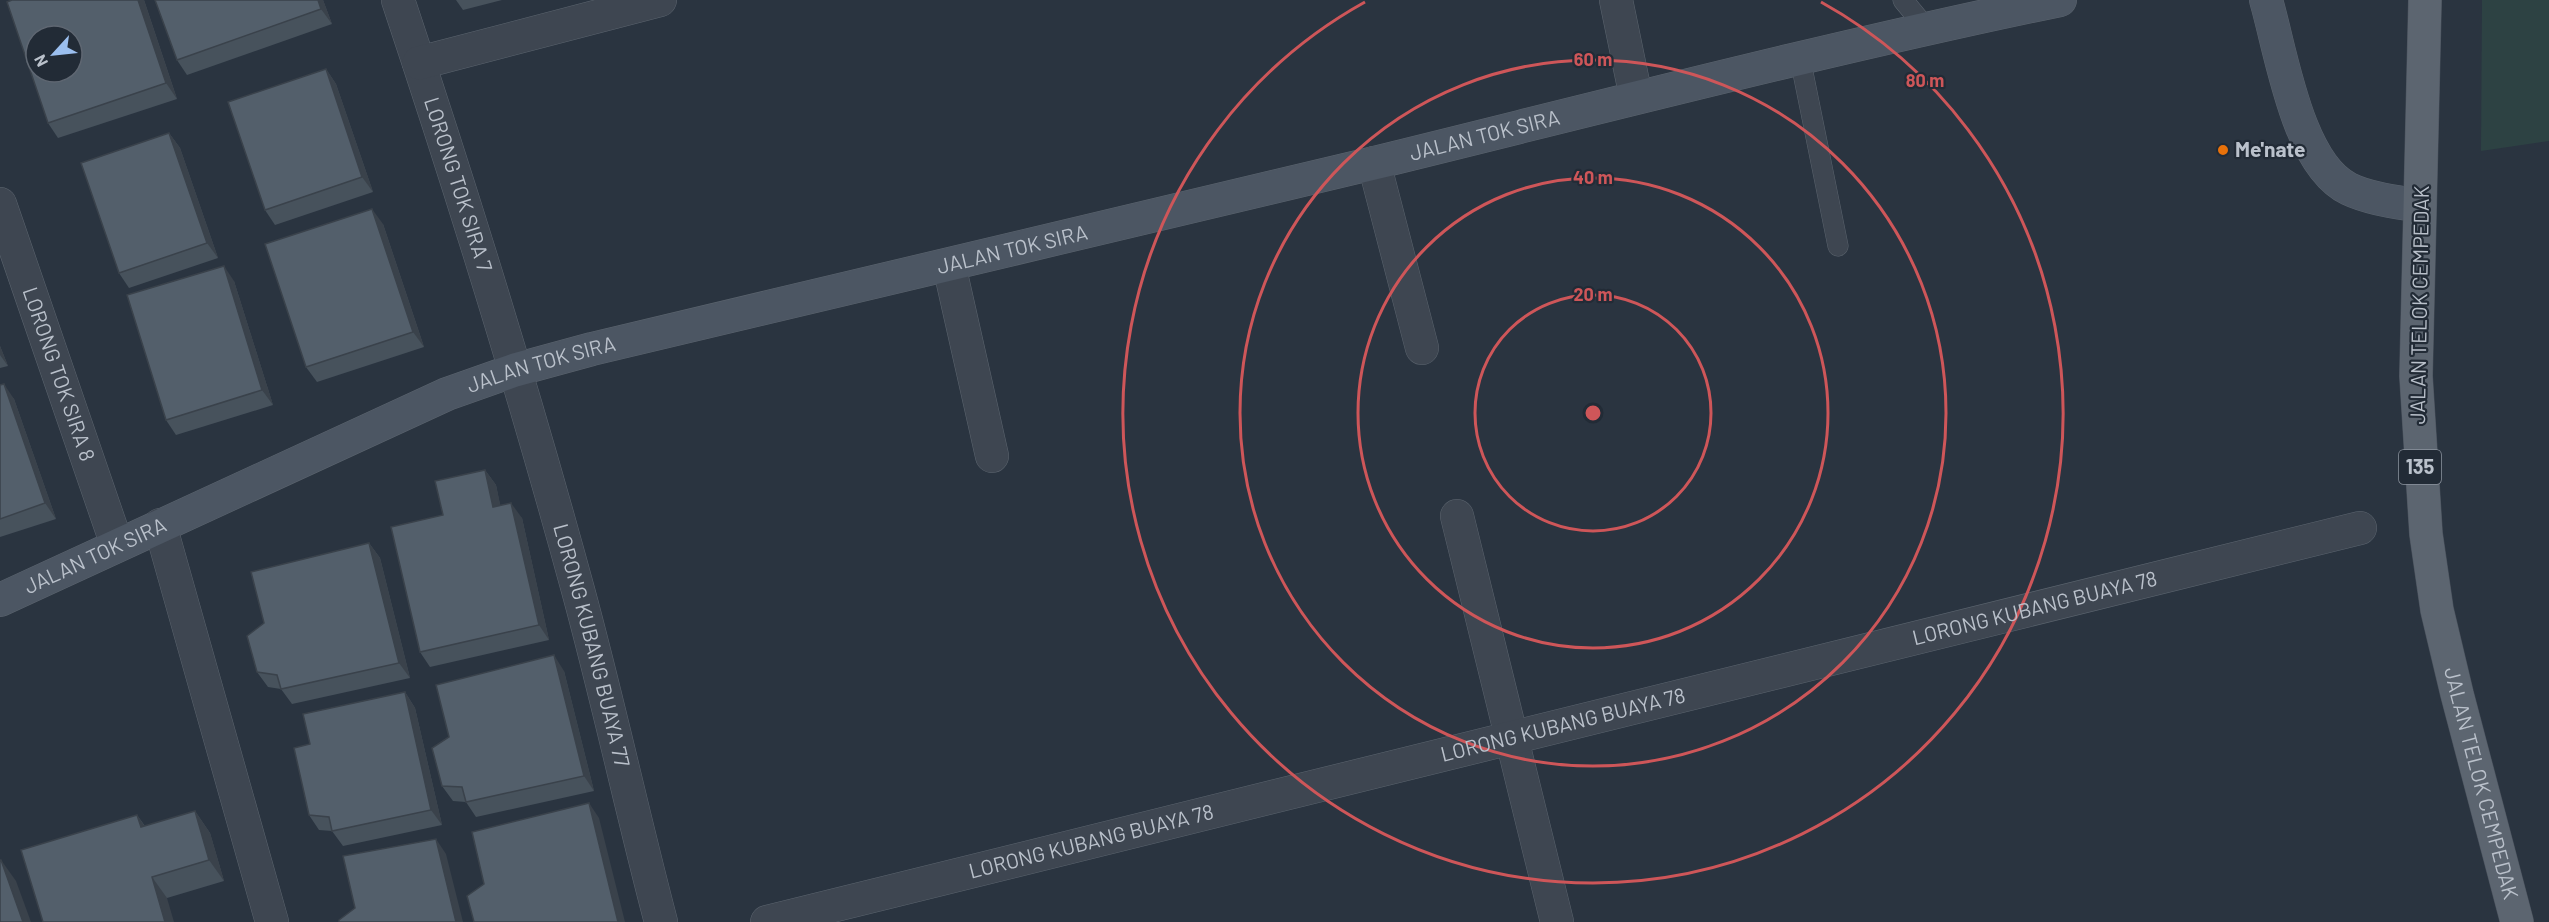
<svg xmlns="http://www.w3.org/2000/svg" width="2549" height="922" font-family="Barlow,sans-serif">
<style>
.green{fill:#2d4243}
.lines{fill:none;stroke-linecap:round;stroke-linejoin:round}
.lane-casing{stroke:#5b646e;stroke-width:21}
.street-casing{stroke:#5b646e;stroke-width:34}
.secondary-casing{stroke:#5b646e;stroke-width:34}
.primary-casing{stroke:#474f5a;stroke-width:34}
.lane{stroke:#3e4651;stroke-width:20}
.street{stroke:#3e4651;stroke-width:33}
.secondary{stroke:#4c5663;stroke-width:33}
.primary{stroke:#5c6570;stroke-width:33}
.wall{fill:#47525c}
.shaded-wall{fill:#3a424b}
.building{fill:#535f6b;stroke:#3a424b;stroke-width:1.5;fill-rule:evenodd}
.ring{fill:none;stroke:#ce5659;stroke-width:3}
.food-dot{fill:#e8710a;stroke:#222b36;stroke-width:2}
.labels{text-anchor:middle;stroke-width:4.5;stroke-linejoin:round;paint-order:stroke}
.shield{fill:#222b36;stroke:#8c949e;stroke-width:1.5}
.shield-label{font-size:20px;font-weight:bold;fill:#bac1cb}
.street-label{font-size:21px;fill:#bac1cb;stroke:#222b36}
.poi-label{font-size:21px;font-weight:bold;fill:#bac1cb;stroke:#222b36;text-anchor:start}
.centre{fill:#ce5659;stroke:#222b36;stroke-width:3}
.ring-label{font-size:18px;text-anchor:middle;font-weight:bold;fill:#ce5659;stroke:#222b36;stroke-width:4.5;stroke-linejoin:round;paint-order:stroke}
</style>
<rect width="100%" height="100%" fill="#2a3440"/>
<!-- green -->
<polygon class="green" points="2482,0 2549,0 2549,141 2481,151"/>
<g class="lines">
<!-- lane casing -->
<g class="lane-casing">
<g id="lane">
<polyline points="1903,0 1926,28"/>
<polyline points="1800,58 1838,246"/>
</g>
</g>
<!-- street casing -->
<g class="street-casing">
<g id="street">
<path id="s1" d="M398 0C463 195 524 392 578 590 608 700 632 812 661 922"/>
<polyline points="1616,0 1636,97"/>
<polyline points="419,63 660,0"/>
<polyline points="1374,163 1422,348"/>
<path id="s2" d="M0 204 117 545"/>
<polyline points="949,265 992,456"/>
<polyline points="1457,516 1557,922"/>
<polyline points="160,525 272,922"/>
<path id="s3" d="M767 922 2360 528"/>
</g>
</g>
<!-- secondary casing -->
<g class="secondary-casing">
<g id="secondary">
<path d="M2266 0C2281 51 2297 164 2349 189 2370 199 2397 202 2420 206"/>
<path id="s4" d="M0 600 447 394 515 370 592 349C853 287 1114 227 1374 163 1602 107 1829 48 2060 0"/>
</g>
</g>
<!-- primary casing -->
<g class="primary-casing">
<g id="primary">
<path id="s5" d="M2425 0 2416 376 2426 534 2437 610 2457 694 2517 922"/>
</g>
</g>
<!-- lane -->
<use href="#lane" class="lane"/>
<!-- street -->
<use href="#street" class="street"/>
<!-- secondary -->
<use href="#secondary" class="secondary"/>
<!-- primary -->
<use href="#primary" class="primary"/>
</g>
<!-- wall -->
<g class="wall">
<polygon points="144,0 177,99 58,138 48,123"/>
<polygon points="155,0 323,0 332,24 187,75 177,60"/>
<polygon points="456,0 502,0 463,10"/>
<polygon points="326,69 336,84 373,192 275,225 265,210"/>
<polygon points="169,133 180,148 218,258 129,288 119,273"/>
<polygon points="383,224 424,347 317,382 306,367"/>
<polygon points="234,281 273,405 176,435 166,420"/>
<polygon points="0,346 8,366 0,368"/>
<polygon points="0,385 14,399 56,519 0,537"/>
<polygon points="485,470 496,485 500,505 522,518 549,640 430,667 420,652 443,515"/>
<polygon points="369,543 380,558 410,678 292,704 281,689 268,687 257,672 264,623"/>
<polygon points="564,671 594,791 476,817 466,802 453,801 442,786"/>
<polygon points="405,692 415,708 442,825 343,846 332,831 319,830 309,815"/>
<polygon points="195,811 210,833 224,881 167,898 43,922 137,815 145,826"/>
</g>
<!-- shaded-wall -->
<g class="shaded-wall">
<polygon points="138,0 144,0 177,99 166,83"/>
<polygon points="318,0 323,0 332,24 321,9"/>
<polygon points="326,69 336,84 373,192 362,177"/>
<polygon points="169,133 180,148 218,258 207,243"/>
<polygon points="372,209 383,224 424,347 413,332"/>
<polygon points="224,266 234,281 273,405 262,390"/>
<polygon points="0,346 8,366 0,355"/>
<polygon points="4,384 14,399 56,519 45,503"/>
<polygon points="485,470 496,485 504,522 493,507"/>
<polygon points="511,503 522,518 549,640 539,625"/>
<polygon points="369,543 380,558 410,678 399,663"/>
<polygon points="554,655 564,671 594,791 584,776"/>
<polygon points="405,692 415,708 442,825 431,810"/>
<polygon points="589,803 599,818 625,922 618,922"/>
<polygon points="195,811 210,833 224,881 209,860"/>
<polygon points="137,815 152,837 141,827"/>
<polygon points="436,839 446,854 463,922 456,922"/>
<polygon points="1,860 16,881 31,922 23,922"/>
<polygon points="152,877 167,898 174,922 165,922"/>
</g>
<!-- building -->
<g class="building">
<path d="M12 0H138L166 83 48 123 7 2ZM36 36H72V72H36Z"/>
<polygon points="155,0 318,0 321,9 177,60"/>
<polygon points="326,69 362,177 265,210 228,102"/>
<polygon points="169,133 207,243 119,273 81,163"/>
<polygon points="372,209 413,332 306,367 265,244"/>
<polygon points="224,266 262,390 166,420 127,295"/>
<polygon points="4,384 45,503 0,519 0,385"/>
<polygon points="485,470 493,507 511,503 539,625 420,652 391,527 443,515 435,481"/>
<polygon points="369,543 399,663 281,689 277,675 257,672 247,636 264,623 251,572"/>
<polygon points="554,655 584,776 466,802 462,787 442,786 432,748 449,737 436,685"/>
<polygon points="405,692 431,810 332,831 329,817 309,815 294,748 310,744 303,714"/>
<polygon points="589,803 618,922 474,922 467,896 484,884 472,832"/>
<polygon points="195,811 209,860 152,877 165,922 43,922 21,850 137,815 141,827"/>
<polygon points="436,839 456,922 339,922 339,920 355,908 343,856"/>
<polygon points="0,860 1,860 23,922 0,922"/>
</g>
<!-- distance rings -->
<g class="ring">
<circle cx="1593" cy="413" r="118"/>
<circle cx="1593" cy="413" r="235"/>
<circle cx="1593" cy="413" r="353"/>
<path d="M1821 2A470 470 0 1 1 1365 2"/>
</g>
<!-- markers -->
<circle class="food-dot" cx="2223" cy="150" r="6"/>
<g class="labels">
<!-- shield labels -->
<rect class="shield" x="2399" y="450" width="42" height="34" rx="4.5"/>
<g class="shield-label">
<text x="2420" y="474">135</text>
</g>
<!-- street labels -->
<g class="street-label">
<text dy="7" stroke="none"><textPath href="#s4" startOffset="1562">JALAN TOK SIRA</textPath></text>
<text dy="7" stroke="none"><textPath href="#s1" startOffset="194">LORONG TOK SIRA 7</textPath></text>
<text dy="7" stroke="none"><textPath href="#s4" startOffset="1076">JALAN TOK SIRA</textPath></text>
<text transform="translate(2420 305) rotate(-89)" y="7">JALAN TELOK CEMPEDAK</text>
<text dy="7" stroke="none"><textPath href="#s4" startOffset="591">JALAN TOK SIRA</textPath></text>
<text dy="7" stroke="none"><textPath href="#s2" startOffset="180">LORONG TOK SIRA 8</textPath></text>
<text dy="7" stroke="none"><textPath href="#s4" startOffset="105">JALAN TOK SIRA</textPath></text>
<text dy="7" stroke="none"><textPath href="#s3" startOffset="1306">LORONG KUBANG BUAYA 78</textPath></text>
<text dy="7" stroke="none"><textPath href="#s1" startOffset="674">LORONG KUBANG BUAYA 77</textPath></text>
<text dy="7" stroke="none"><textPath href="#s3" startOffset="820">LORONG KUBANG BUAYA 78</textPath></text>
<text dy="7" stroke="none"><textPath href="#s5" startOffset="790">JALAN TELOK CEMPEDAK</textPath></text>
<text dy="7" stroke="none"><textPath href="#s3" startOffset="334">LORONG KUBANG BUAYA 78</textPath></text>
</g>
<!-- poi labels -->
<g class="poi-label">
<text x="2235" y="157">Me'nate</text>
</g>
</g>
<circle cx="1593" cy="413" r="9" class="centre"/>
<g class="ring-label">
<text x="1593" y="66">60 m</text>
<text x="1925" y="87">80 m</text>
<text x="1593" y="184">40 m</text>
<text x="1593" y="301">20 m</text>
</g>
<!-- north arrow -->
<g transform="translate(54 54) rotate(243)"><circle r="28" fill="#222b36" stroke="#5f6772" stroke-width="1.5"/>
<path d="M0-4.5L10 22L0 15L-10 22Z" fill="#9bbfef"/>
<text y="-9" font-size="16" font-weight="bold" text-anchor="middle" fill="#bac1cb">N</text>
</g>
</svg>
